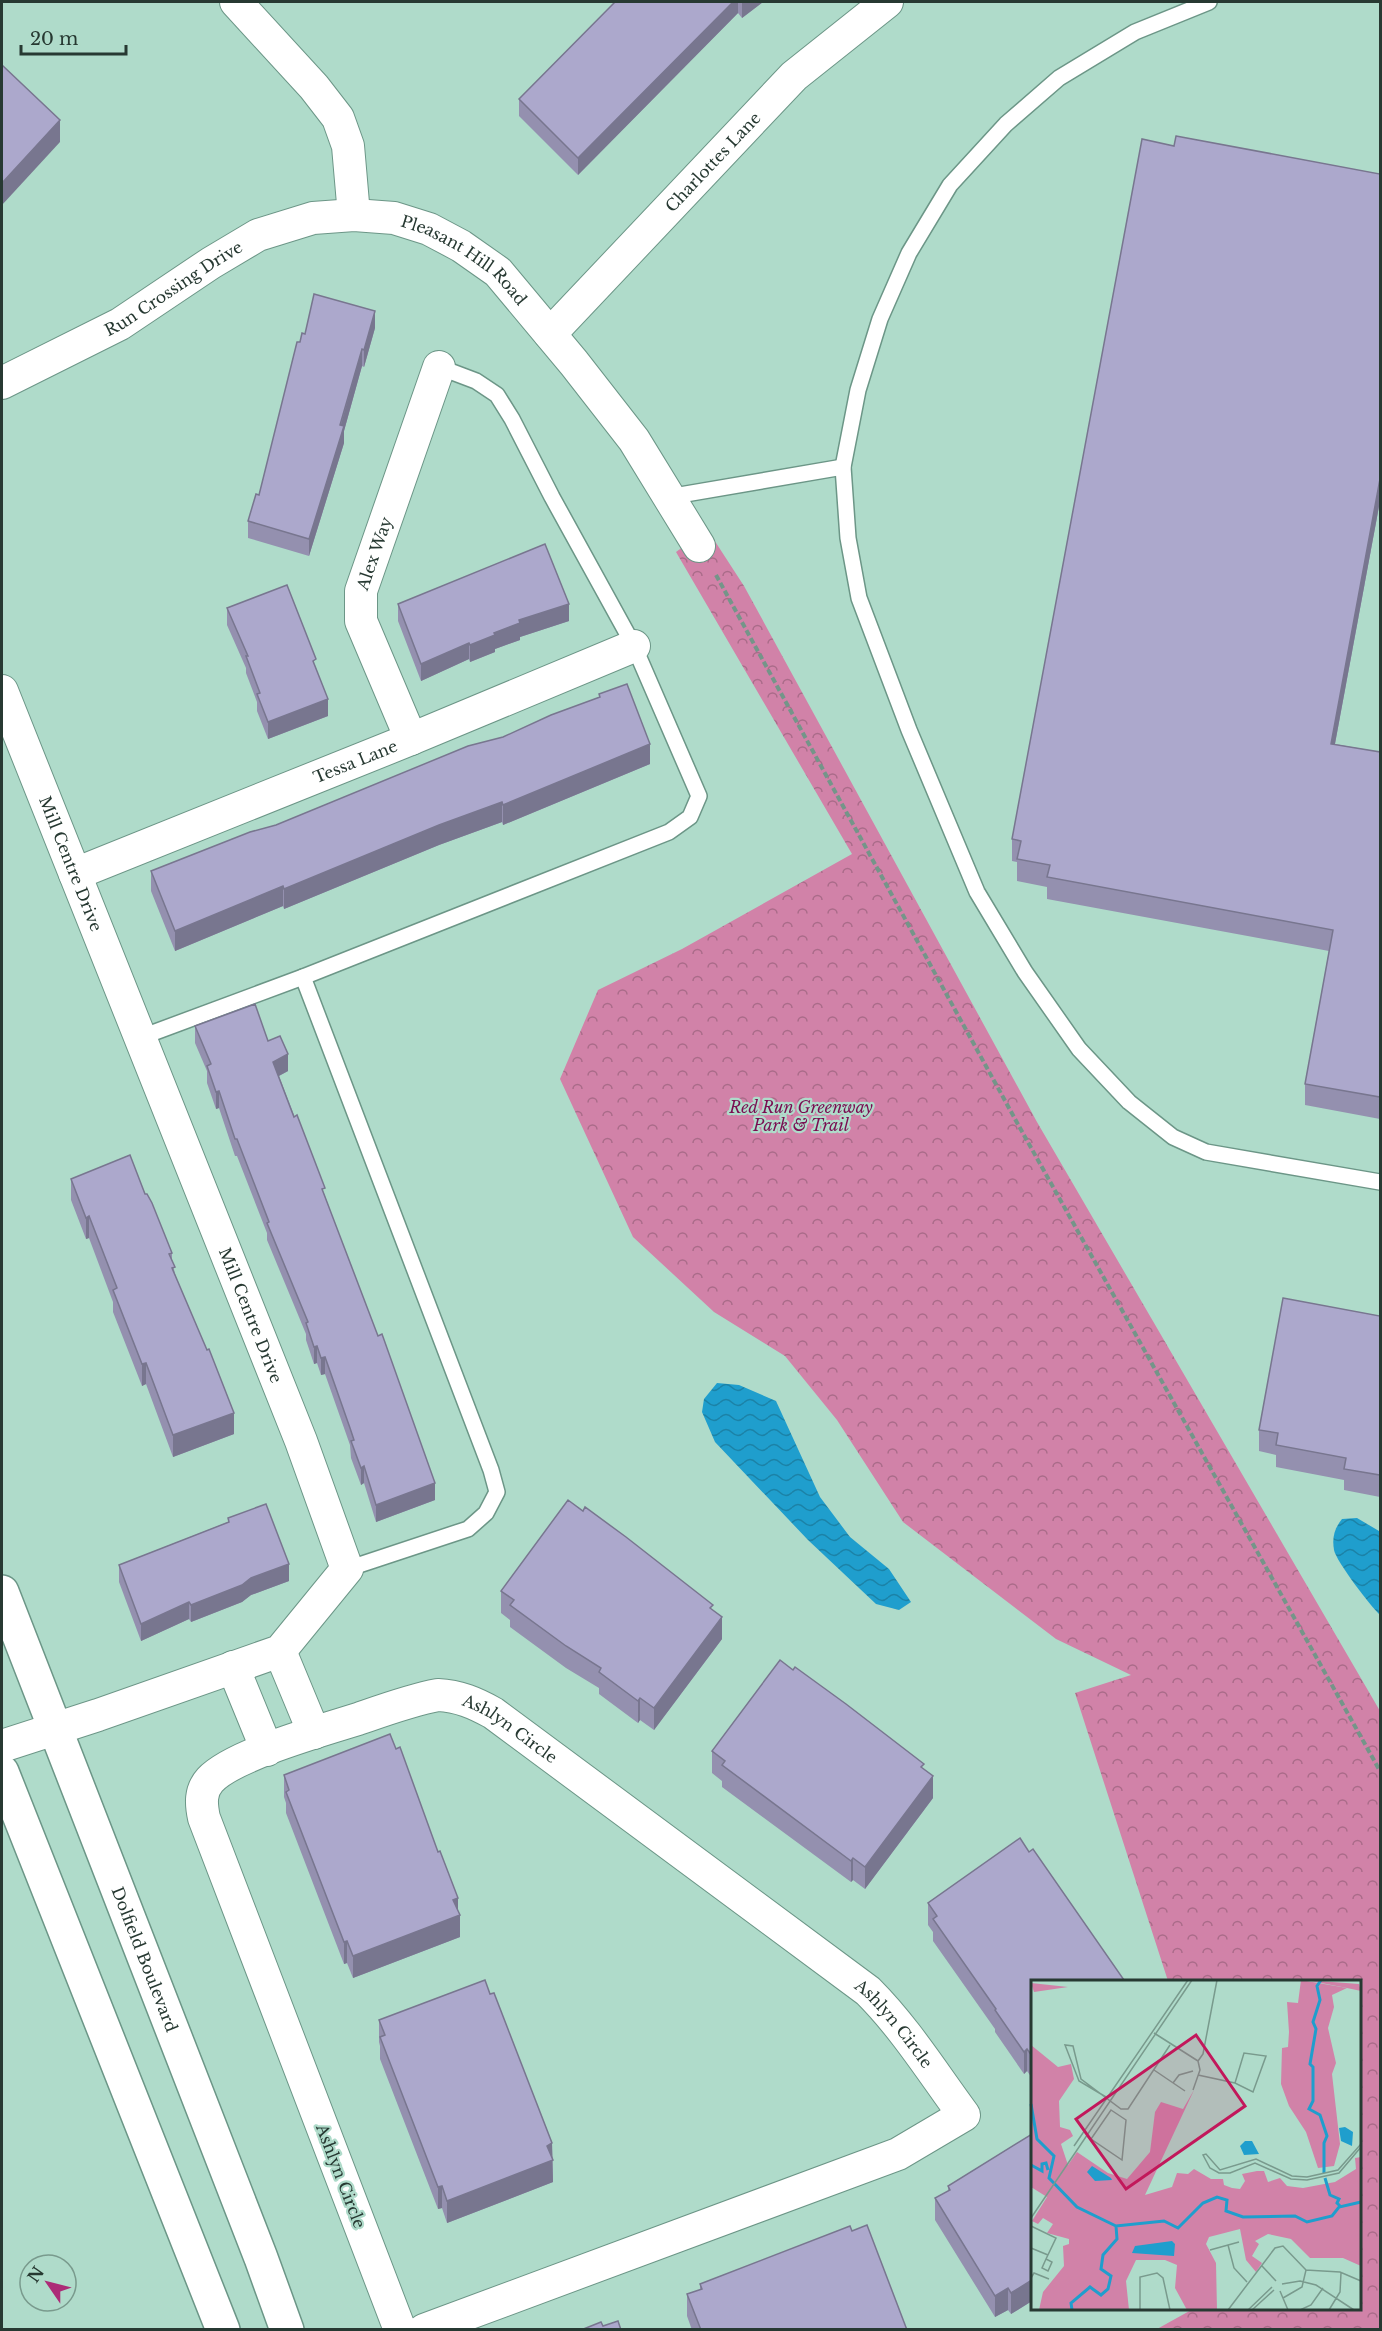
<svg xmlns="http://www.w3.org/2000/svg" width="1382" height="2331" font-family="'Libre Baskerville',serif">
<style>
.park{fill:url(#park-crowns)}
.water{fill:url(#water-waves)}
.lines{fill:none;stroke-linecap:round;stroke-linejoin:round}
.service-casing{stroke:#6c9687;stroke-width:18}
.minor-casing{stroke:#6c9687;stroke-width:34}
.secondary-casing{stroke:#6c9687;stroke-width:36}
.path{stroke:#749589;stroke-width:4;stroke-dasharray:6 3;stroke-linecap:butt}
.service{stroke:#fff;stroke-width:15}
.minor{stroke:#fff;stroke-width:32}
.secondary{stroke:#fff;stroke-width:33}
.wall{fill:#9490af}
.shaded-wall{fill:#78768f}
.building{fill:#aca8cc;stroke:#78768f;stroke-width:1.5}
.labels{text-anchor:middle;stroke-width:4.5;stroke-linejoin:round;paint-order:stroke}
.street-label{font-size:16px;fill:#273932;stroke:#afdbca}
.park-label{font-size:16px;font-style:italic;fill:#7a0d51;stroke:#afdbca}
.inset-river{fill:none;stroke:#1f9ecd;stroke-width:3}
.inset-road{fill:none;stroke:#799a8d;stroke-width:1.5}
.view{fill:#c2185b;fill-opacity:0.15;stroke:#c2185b;stroke-width:3}
.inset-edge{fill:none;stroke:#273932;stroke-width:3}
</style>
<defs>
<pattern id="park-crowns" width="20" height="18" patternUnits="userSpaceOnUse" patternTransform="scale(1.5)"><rect width="20" height="18" fill="#d182a8"/><path d="M2 6a3 3 0 1 1 6 0M12 15a3 3 0 1 1 6 0" fill="none" stroke="#aa6b89"/></pattern>
<pattern id="water-waves" width="16" height="10" patternUnits="userSpaceOnUse" patternTransform="scale(1.5)"><rect width="16" height="10" fill="#1f9ecd"/><path d="M0 5q4-4 8 0t8 0" fill="none" stroke="#1b82a7"/></pattern>
</defs>
<rect width="100%" height="100%" fill="#afdbca"/>
<!-- park -->
<polygon class="park" points="707,529 744,586 1037,1122 1380,1711 1380,2329 1157,2329 1193,2309 1360,2308 1360,1982 1168,1981 1075,1693 1131,1675 1056,1639 903,1522 837,1420 785,1356 714,1312 633,1237 560,1079 598,990 682,949 852,854 676,552"/>
<!-- water -->
<g class="water">
<polygon points="717,1383 739,1385 776,1401 820,1497 850,1537 889,1569 911,1602 899,1610 876,1604 808,1540 715,1442 702,1412 704,1399"/>
<path d="M1357 1518 1379 1531 1380 1535V1615C1371 1607 1336 1561 1334 1550 1332 1538 1334 1529 1342 1519Z"/>
</g>
<g class="lines">
<!-- service casing -->
<g class="service-casing">
<g id="service">
<polyline points="1209,2 1135,32 1059,78 1006,124 950,185 909,253 880,319 858,390 843,467 848,538 859,598 909,730 977,892 1025,972 1079,1049 1129,1102 1173,1137 1206,1152 1380,1182"/>
<polyline points="668,497 843,467"/>
<polyline points="303,977 491,1470 497,1492 486,1513 468,1529 347,1569"/>
<polyline points="139,1038 303,977 669,832 690,817 699,796 634,646 552,497 512,419 497,395 476,381 439,367"/>
</g>
</g>
<!-- minor casing -->
<g class="minor-casing">
<g id="minor">
<polyline points="236,2 314,87 338,118 348,146 354,215"/>
<path id="s1" d="M550 334 794 76 887 2"/>
<path id="s2" d="M2 383 120 324 211 263 258 235 313 218 354 215 394 218 429 229 461 246 498 272 574 363 634 440 699 546"/>
<path id="s3" d="M2 691 301 1441 347 1569 280 1651 98 1715 2 1746"/>
<path id="s4" d="M411 739 361 621V591L439 367"/>
<path id="s5" d="M75 874 411 739 634 646"/>
<polyline points="280,1651 314,1733"/>
<polyline points="233,1667 267,1750"/>
<path id="s6" d="M400 2330 204 1818C201 1804 200 1791 210 1780 233 1755 323 1730 358 1719 384 1710 411 1700 438 1695 459 1696 475 1703 493 1713L868 1991C905 2028 933 2073 964 2115L898 2154 424 2330"/>
</g>
</g>
<!-- secondary casing -->
<g class="secondary-casing">
<g id="secondary">
<path id="s7" d="M2 1592 261 2258 287 2330"/>
<polyline points="2,1772 223,2330"/>
</g>
</g>
<!-- path -->
<polyline class="path" points="716,575 1020,1128 1380,1771"/>
<!-- service -->
<use href="#service" class="service"/>
<!-- minor -->
<use href="#minor" class="minor"/>
<!-- secondary -->
<use href="#secondary" class="secondary"/>
</g>
<!-- wall -->
<g class="wall">
<polygon points="615,2 763,2 742,18 738,13 578,175 519,116 519,99"/>
<polygon points="375,328 364,367 362,366 344,431 344,443 309,556 248,538 248,521 259,495 300,342"/>
<polygon points="1380,501 1335,744 1380,752 1380,1119 1305,1105 1305,1084 1329,951 1047,899 1047,887 1017,881 1017,862 1012,861 1012,839"/>
<polygon points="398,604 569,621 520,637 520,640 495,649 495,652 470,662 469,659 421,681 398,621"/>
<polygon points="227,608 316,668 328,716 268,739 257,711 257,702 246,673 246,668 227,625"/>
<polygon points="599,694 650,764 503,825 502,822 439,845 284,909 283,906 175,951 151,891 151,871 276,825 503,737 599,697"/>
<polygon points="195,1026 268,1041 288,1071 279,1076 325,1196 435,1500 376,1522 364,1483 361,1485 351,1458 350,1445 325,1374 321,1375 317,1363 314,1364 306,1340 306,1334 267,1240 267,1233 237,1156 235,1156 219,1108 216,1109 207,1083 207,1071 195,1043"/>
<polygon points="71,1179 145,1194 172,1253 172,1260 175,1274 234,1434 173,1457 146,1384 142,1386 113,1312 113,1302 89,1238 86,1239 71,1200"/>
<polygon points="1380,1316 1380,1497 1344,1490 1344,1480 1276,1467 1276,1455 1259,1451 1259,1430"/>
<polygon points="228,1518 289,1581 251,1595 242,1602 191,1622 189,1619 141,1641 119,1582 119,1565 228,1522"/>
<polygon points="501,1591 713,1610 722,1639 654,1730 640,1720 638,1723 599,1694 599,1688 566,1668 510,1627 510,1620 501,1613"/>
<polygon points="712,1751 924,1770 933,1798 865,1889 853,1880 851,1882 722,1787 722,1781 712,1773"/>
<polygon points="284,1775 458,1912 460,1937 353,1978 347,1963 344,1964 286,1813 286,1803 284,1797"/>
<polygon points="1029,1852 1124,1982 1032,1982 1032,2078 1027,2071 1024,2074 995,2032 995,2029 933,1941 933,1932 928,1925 928,1903"/>
<polygon points="490,1994 552,2143 553,2182 447,2223 442,2208 438,2209 380,2059 380,2046 379,2042 379,2020"/>
<polygon points="1032,2134 1032,2301 1011,2314 1008,2310 995,2317 935,2220 935,2198 948,2191 948,2186"/>
<polygon points="852,2231 907,2330 692,2330 687,2316 687,2294 700,2290 700,2284"/>
</g>
<!-- shaded-wall -->
<g class="shaded-wall">
<polygon points="733,2 738,2 738,13 578,175 578,158"/>
<polygon points="742,2 763,2 742,18"/>
<polygon points="60,120 60,142 2,205 2,183"/>
<polygon points="375,311 375,328 364,367 364,350"/>
<polygon points="362,349 362,366 344,431 344,443 309,556 309,539"/>
<polygon points="1380,479 1380,501 1331,765 1331,744"/>
<polygon points="569,604 569,621 520,637 520,640 495,649 495,652 470,662 470,645 519,620"/>
<polygon points="469,643 469,659 421,681 421,664"/>
<polygon points="328,699 328,716 268,739 268,722"/>
<polygon points="650,744 650,764 503,825 503,805"/>
<polygon points="502,802 502,822 439,845 284,909 284,889 439,825"/>
<polygon points="283,886 283,906 175,951 175,931"/>
<polygon points="288,1054 288,1071 273,1079 273,1062"/>
<polygon points="219,1091 219,1108 216,1109 216,1092"/>
<polygon points="89,1216 89,1238 86,1239 86,1218"/>
<polygon points="317,1346 317,1363 314,1364 314,1347"/>
<polygon points="325,1357 325,1374 321,1375 321,1358"/>
<polygon points="146,1363 146,1384 142,1386 142,1364"/>
<polygon points="234,1413 234,1434 173,1457 173,1435"/>
<polygon points="364,1466 364,1483 361,1485 361,1468"/>
<polygon points="435,1483 435,1500 376,1522 376,1505"/>
<polygon points="289,1564 289,1581 251,1595 242,1602 191,1622 191,1605 251,1578"/>
<polygon points="189,1602 189,1619 141,1641 141,1624"/>
<polygon points="722,1617 722,1639 654,1730 654,1708"/>
<polygon points="640,1698 640,1720 638,1723 638,1701"/>
<polygon points="933,1776 933,1798 865,1889 865,1867"/>
<polygon points="853,1858 853,1880 851,1882 851,1861"/>
<polygon points="458,1898 458,1916 460,1915 460,1937 353,1978 353,1956 453,1900"/>
<polygon points="347,1941 347,1963 344,1964 344,1942"/>
<polygon points="1027,2049 1027,2071 1024,2074 1024,2052"/>
<polygon points="552,2143 553,2182 447,2223 447,2201"/>
<polygon points="442,2186 442,2208 438,2209 438,2187"/>
<polygon points="1032,2280 1032,2301 1011,2314 1011,2293"/>
<polygon points="1008,2288 1008,2310 995,2317 995,2296"/>
</g>
<!-- building -->
<g class="building">
<polygon points="615,2 733,2 578,158 519,99"/>
<polygon points="2,65 60,120 2,183"/>
<polygon points="1176,136 1380,174 1380,479 1331,744 1380,752 1380,1097 1305,1084 1333,930 1047,877 1050,865 1017,859 1021,841 1012,839 1142,139 1174,146"/>
<polygon points="314,294 375,311 364,350 362,349 340,425 344,426 309,539 248,521 256,494 259,495 297,342 300,342 302,333 305,334"/>
<polygon points="545,544 569,604 519,620 520,623 494,633 495,635 470,645 469,643 421,664 398,604"/>
<polygon points="287,585 316,659 313,661 328,699 268,722 257,694 260,693 246,656 248,656 227,608"/>
<polygon points="627,684 650,744 503,805 502,802 439,825 284,889 283,886 175,931 151,871 250,832 276,825 468,746 503,737 551,715 600,697 599,694"/>
<polygon points="255,1004 268,1041 280,1036 288,1054 273,1062 294,1117 297,1115 325,1188 322,1189 378,1336 382,1334 435,1483 376,1505 364,1466 361,1468 351,1441 354,1440 350,1428 325,1357 321,1358 317,1346 314,1347 306,1323 308,1322 267,1223 269,1222 237,1139 235,1139 219,1091 216,1092 207,1066 211,1064 195,1026"/>
<polygon points="130,1155 145,1194 147,1194 152,1203 172,1253 169,1254 175,1267 172,1268 207,1350 209,1349 234,1413 173,1435 146,1363 142,1364 113,1290 117,1288 89,1216 86,1218 71,1179"/>
<polygon points="1283,1298 1380,1316 1380,1475 1344,1469 1346,1458 1276,1445 1278,1433 1259,1430"/>
<polygon points="568,1500 583,1511 585,1507 626,1537 713,1605 710,1608 722,1617 654,1708 640,1698 638,1701 599,1672 601,1668 566,1646 510,1605 514,1600 501,1591"/>
<polygon points="266,1504 289,1564 251,1578 242,1585 191,1605 189,1602 141,1624 119,1565 229,1522 228,1518"/>
<polygon points="780,1660 793,1670 795,1667 846,1704 924,1764 921,1767 933,1776 865,1867 853,1858 851,1861 722,1765 725,1761 712,1751"/>
<polygon points="390,1734 396,1749 400,1747 438,1852 440,1851 458,1898 453,1900 460,1915 353,1956 347,1941 344,1942 286,1792 289,1790 284,1775"/>
<polygon points="1020,1838 1029,1852 1033,1849 1124,1980 1123,1982 1032,1982 1032,2056 1027,2049 1024,2052 995,2010 996,2009 933,1919 937,1916 928,1903"/>
<polygon points="485,1980 490,1994 494,1993 552,2143 547,2146 553,2160 447,2201 442,2186 438,2187 380,2037 385,2035 379,2020"/>
<polygon points="1032,2134 1032,2280 1011,2293 1008,2288 995,2296 935,2198 950,2190 948,2186"/>
<polygon points="867,2225 907,2330 701,2330 687,2294 702,2289 700,2284 850,2226 852,2231"/>
<polygon points="618,2321 621,2330 581,2330 601,2322 603,2326"/>
</g>
<g class="labels">
<!-- street labels -->
<g class="street-label">
<text dy="6" stroke="none"><textPath href="#s1" startOffset="237">Charlottes Lane</textPath></text>
<text dy="6" stroke="none"><textPath href="#s2" startOffset="518">Pleasant Hill Road</textPath></text>
<text dy="6" stroke="none"><textPath href="#s2" startOffset="196">Run Crossing Drive</textPath></text>
<text dy="6" stroke="none"><textPath href="#s4" startOffset="198">Alex Way</textPath></text>
<text dy="6" stroke="none"><textPath href="#s5" startOffset="302">Tessa Lane</textPath></text>
<text dy="6" stroke="none"><textPath href="#s3" startOffset="186">Mill Centre Drive</textPath></text>
<text dy="6" stroke="none"><textPath href="#s3" startOffset="672">Mill Centre Drive</textPath></text>
<text dy="6" stroke="none"><textPath href="#s6" startOffset="914">Ashlyn Circle</textPath></text>
<text dy="6" stroke="none"><textPath href="#s7" startOffset="394">Dolfield Boulevard</textPath></text>
<text dy="6" stroke="none"><textPath href="#s6" startOffset="1400">Ashlyn Circle</textPath></text>
<text transform="translate(341 2176) rotate(69)" y="6">Ashlyn Circle</text>
</g>
<!-- park labels -->
<g class="park-label">
<text x="801" y="1113">Red Run Greenway<tspan x="801" dy="18">Park &amp; Trail</tspan></text>
</g>
</g>
<!-- overview -->
<g transform="translate(1031 1980)">
<rect width="330" height="330" fill="#afdbca"/>
<path d="M275 0 328 4 330 11 316 8Z" fill="#d182a8"/>
<path d="M270 0 316 8 301 15 303 27 297 48 305 83 301 94 309 164 303 186 287 188 275 152 258 126 250 104 251 68 257 67 258 52 256 22 267 23ZM0 3 37 7 3 12ZM0 65 27 87 40 84 43 99 28 121 29 147 39 150 42 156 30 164 37 185 46 172 77 193 96 199 119 172 124 132 130 122 152 129 163 110 114 215 141 207 146 193 157 194 163 189 180 199H192L193 205 201 208 209 209 214 201 211 194 226 191H233L237 202 249 198 256 206 272 208 304 202 325 189 324 178 330 177V286L312 278H279L260 259 237 254 224 261 228 264 221 276 231 283 225 292 215 280 209 249 178 257 175 264 185 283 186 330H156L144 308 146 285 134 280H105L95 301 98 330H8L12 312 33 286 32 266 38 264V259L16 253 22 244 12 238 7 244 1 241 16 217 0 207Z" fill="#d182a8"/>
<path d="M314 147 322 152 321 166 310 161 308 148ZM214 161H221L228 174 213 175 209 166ZM61 186 80 198 81 200 64 201 56 192ZM141 261 144 264 143 276 101 273 104 266Z" fill="#1f9ecd"/>
<path class="inset-river" d="M290 0 286 6 289 20 282 42 285 49 279 84 282 87V121L278 129 289 135 296 156 293 163V193M0 124 6 159 23 176 18 198 46 227 85 246 133 241 147 248 172 223 186 217 196 220 195 231 212 237 264 236 276 242 301 236 308 227 330 222M0 185 11 191V184L15 183 17 190M294 198 299 215 308 219 306 223 310 227M41 330 40 323 59 307 70 315 77 309 80 296 70 289 72 275 86 259 85 246"/>
<path class="inset-road" d="M123 53 167 81M167 81 172 74 186 0M123 90 154 111M167 95 204 103 222 112 235 76 213 73 204 103M142 103 148 95 162 91M162 110 169 90 167 81M75 117 48 101 34 65 42 66 50 99 90 129H97L139 65M80 130 95 140 91 180 60 159ZM330 164 307 190 276 197 261 196 225 179 189 190 175 174 172 175 179 188 188 193H199L224 183 260 199 276 200 308 193 330 167M43 166 157 0M0 238 161 0M0 246 25 258 15 279 11 288 17 291 21 282 15 279M197 265 203 288 216 302M0 268 17 275M179 270 208 262M231 286 245 301M0 298 3 293 18 299M251 304 269 301 285 305 323 330M249 311 257 330M252 318 271 307 275 290 309 292 330 301M109 330V297L126 293 132 298 139 330M197 330 244 268 252 266 275 290M217 330 241 307M221 330 243 310M269 330 280 325 292 308M298 330 309 312 310 293"/>
<path class="view" d="M165 55 214 126 95 209 45 139Z"/>
<rect width="330" height="330" class="inset-edge"/>
</g>
<!-- border -->
<rect width="1382" height="2331" fill="none" stroke="#273932" stroke-width="6"/>
<!-- north arrow -->
<g transform="translate(48 2283) rotate(305)"><circle r="28" fill="#afdbca" stroke="#799a8d" stroke-width="1.5"/>
<path d="M0-4.5L10 22L0 15L-10 22Z" fill="#ac2b77"/>
<text y="-9" font-size="16" font-weight="bold" text-anchor="middle" fill="#273932">N</text>
</g>
<!-- scale -->
<path d="M21 45v9h105v-9" fill="none" stroke="#273932" stroke-width="3"/>
<text x="30" y="45" font-size="18" fill="#273932" stroke="#afdbca" stroke-width="4.5" paint-order="stroke">20 m</text>
</svg>
